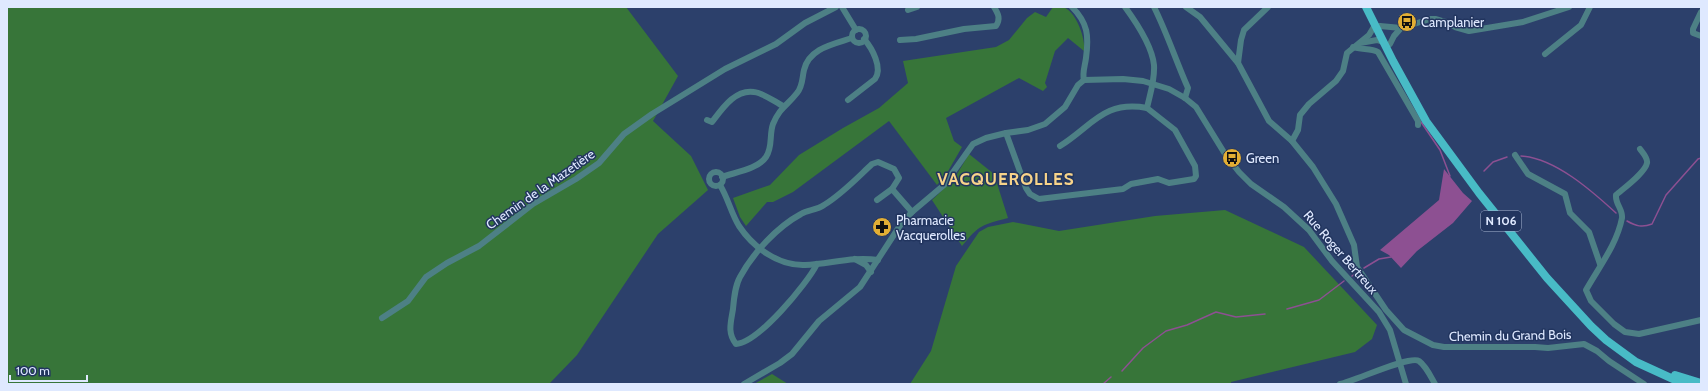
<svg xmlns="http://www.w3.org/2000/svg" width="1708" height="391" font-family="Cabin,sans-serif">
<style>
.green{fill:#377539}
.water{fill:#8d5092}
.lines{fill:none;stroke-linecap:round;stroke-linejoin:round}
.stream{stroke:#8d5092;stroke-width:1.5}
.minor{stroke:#4d8085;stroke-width:6}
.major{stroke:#48bbc6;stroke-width:8}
.labels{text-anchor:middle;stroke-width:3;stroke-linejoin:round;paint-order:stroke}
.shield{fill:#22355f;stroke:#a6b3cf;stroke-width:1}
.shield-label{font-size:12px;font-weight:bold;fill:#dfe9ff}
.poi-label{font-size:13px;fill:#dfe9ff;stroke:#22355f;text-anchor:start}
.street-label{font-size:13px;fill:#dfe9ff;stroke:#22355f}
.district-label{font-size:17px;font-weight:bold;letter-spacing:1px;fill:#f7d38a;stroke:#22355f}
</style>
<rect width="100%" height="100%" fill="#2c406b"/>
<!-- green -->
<g class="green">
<polygon points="7,7 626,7 678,76 653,121 691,156 708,190 658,234 577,355 549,384 7,384"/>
<path d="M1053 7C1056 7 1060 6 1063 7 1076 11 1086 39 1084 51L1068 38 1055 51 1045 83 1047 87 1043 91 1019 78 946 118 954 141 962 147 947 173 937 185 889 121 793 192 773 202H767L746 226 740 217 733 198 770 185 799 155 843 128 879 108 908 83 903 61 996 47 1009 40 1027 18 1035 12 1046 17Z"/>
<path d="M969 154 994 174 1008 218C982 225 980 224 962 246L932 200 954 179Z"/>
<polygon points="1225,210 1304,247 1377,325 1372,339 1355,352 1231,382 1231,384 910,384 931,351 956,266 979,232 988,227 1013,222 1059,231 1155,216"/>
<polygon points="772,374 788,384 754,384"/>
</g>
<!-- water -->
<polygon class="water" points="1444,169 1463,193 1472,201 1453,223 1417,251 1401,268 1389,255 1380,250 1439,200"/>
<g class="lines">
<!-- stream -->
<g class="stream">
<polyline points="1421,122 1440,150 1450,176"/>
<path d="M1521 156C1555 158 1592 191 1616 213"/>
<polyline points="1484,171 1493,162 1507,157"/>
<path d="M1627 221C1636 226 1642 228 1652 224L1666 195 1698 159 1701 158"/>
<polyline points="1364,268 1379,259 1391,257"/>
<polyline points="1352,276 1356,273"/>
<polyline points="1287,309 1319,300 1344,281"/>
<polyline points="1122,371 1143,348 1166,331 1187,325 1216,312 1236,317 1265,314"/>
<polyline points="1103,384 1111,377"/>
</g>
<!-- minor -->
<g class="minor">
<polyline points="842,7 856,30"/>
<path d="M1072 7C1088 23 1089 36 1086 58 1085 66 1082 73 1084 80"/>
<path d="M1154 7C1167 33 1176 61 1188 88L1185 98"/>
<polyline points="1186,7 1200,17 1238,63 1269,121 1292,141 1313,167 1336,204 1354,245 1357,267 1386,310 1404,330 1433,345 1444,347 1535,347 1548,348 1584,344 1597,351 1609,361 1644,384"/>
<polyline points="908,10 917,7"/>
<polyline points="1701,12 1693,29 1693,33 1701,36"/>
<polyline points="1380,26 1401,28 1430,19 1436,19 1446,22 1455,27 1469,31 1523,22 1569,7"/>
<circle cx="859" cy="36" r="7"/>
<path d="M900 40 916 39 964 29 996 26C1001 18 998 14 994 7"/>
<polyline points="1360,43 1377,40 1383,42"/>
<polyline points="1390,44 1394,36 1401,28"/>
<path d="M1353 47C1361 50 1371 48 1378 52L1418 121V125"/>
<polyline points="1545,54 1581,25 1590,7"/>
<polyline points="1238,63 1241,40 1244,30 1268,7"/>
<path d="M848 100 875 79C883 68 872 48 864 39"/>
<path d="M707 120 712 122C722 109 735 89 754 92 764 93 775 102 783 106"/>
<path d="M1006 133 1026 188 1030 194 1039 199 1123 189 1131 184 1158 179 1169 183 1194 179 1196 176 1195 166 1175 130 1147 108C1150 94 1155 80 1154 65 1152 46 1136 22 1125 7"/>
<polyline points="1292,141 1298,130 1300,115 1309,104 1336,81 1343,71 1347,53 1369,35 1375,25"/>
<path d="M1060 146C1092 126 1104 100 1147 108"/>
<path d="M1640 149C1643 153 1648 158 1647 163 1645 173 1624 188 1616 195 1615 204 1623 209 1622 218 1617 244 1599 267 1586 290L1591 301 1614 324 1625 332 1639 334 1701 320"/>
<polyline points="1515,155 1528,174 1565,194 1570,213 1589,232 1600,264"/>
<circle cx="716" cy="179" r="7"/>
<path d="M722 177C736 172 758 169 766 157 773 147 769 135 773 124 780 107 787 106 797 93 803 86 802 78 804 70 809 48 834 44 852 38"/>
<path d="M720 185C728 198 731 213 739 226 753 247 778 266 805 265 830 264 853 256 878 260"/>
<polyline points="877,200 892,189 912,212"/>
<polyline points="855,259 866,265 871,272"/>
<path d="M817 264C807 284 758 343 736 344 727 333 731 322 733 309 734 298 735 286 740 277 753 253 777 227 801 214 808 210 817 210 824 205 842 194 856 179 872 164L878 162 894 169 899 178 892 189"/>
<polyline points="382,318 408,301 426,277 447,263 479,246 533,204 576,179 599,163 624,134 652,114 725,69 776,44 805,23 836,7"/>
<polyline points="744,384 780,363 792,354 819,321 860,287 901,224 912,212 944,185 973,144 986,138 1006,133 1028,130 1045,124 1065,107 1078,85 1084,80 1123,79 1143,81 1169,89 1185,98 1196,107 1225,154 1239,172 1251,184 1284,207 1309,230 1332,261 1379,312 1390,330 1406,384"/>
<path d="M1340 384C1355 381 1410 355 1419 361 1426 366 1431 377 1435 384"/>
</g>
<!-- major -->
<g class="major">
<polyline points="1366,7 1393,61 1426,121 1479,193 1547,278 1591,326 1606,340 1636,362 1684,384"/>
<polyline points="1675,375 1701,383"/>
</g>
</g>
<!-- icons -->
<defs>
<g id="bus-disc" transform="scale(1)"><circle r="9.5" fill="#e2ae34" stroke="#22355f"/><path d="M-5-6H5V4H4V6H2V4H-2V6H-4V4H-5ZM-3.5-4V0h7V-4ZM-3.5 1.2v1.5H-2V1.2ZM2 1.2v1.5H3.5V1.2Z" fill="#111"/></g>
<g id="pharmacy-disc" transform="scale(1)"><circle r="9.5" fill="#e2ae34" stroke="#22355f"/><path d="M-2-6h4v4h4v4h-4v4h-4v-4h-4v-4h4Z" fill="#111"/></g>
</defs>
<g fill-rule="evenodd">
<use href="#bus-disc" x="1407" y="22"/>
<use href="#bus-disc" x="1232" y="158"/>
<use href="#pharmacy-disc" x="882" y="227"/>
</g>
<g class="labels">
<!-- shield labels -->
<rect class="shield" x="1481" y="211" width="40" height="20" rx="3"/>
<g class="shield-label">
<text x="1501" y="225">N 106</text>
</g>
<!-- poi labels -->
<g class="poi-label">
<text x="1421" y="27">Camplanier</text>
<text x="1246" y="163">Green</text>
<text x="896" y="225">Pharmacie<tspan x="896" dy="15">Vacquerolles</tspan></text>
</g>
<!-- street labels -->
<g class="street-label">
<text transform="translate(540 189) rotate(-35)" y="5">Chemin de la Mazetière</text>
<text transform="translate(1341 252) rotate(49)" y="5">Rue Roger Bertreux</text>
<text transform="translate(1510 335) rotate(-1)" y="5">Chemin du Grand Bois</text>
</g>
<!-- district labels -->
<g class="district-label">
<text x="1006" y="185">VACQUEROLLES</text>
</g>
</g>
<!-- border -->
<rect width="1708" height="391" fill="none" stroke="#dfe9ff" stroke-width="16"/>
<!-- scale -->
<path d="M10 375v6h77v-6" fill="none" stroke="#dfe9ff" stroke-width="2"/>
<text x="16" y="375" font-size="12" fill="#dfe9ff" stroke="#22355f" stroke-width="3" paint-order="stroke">100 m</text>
</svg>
